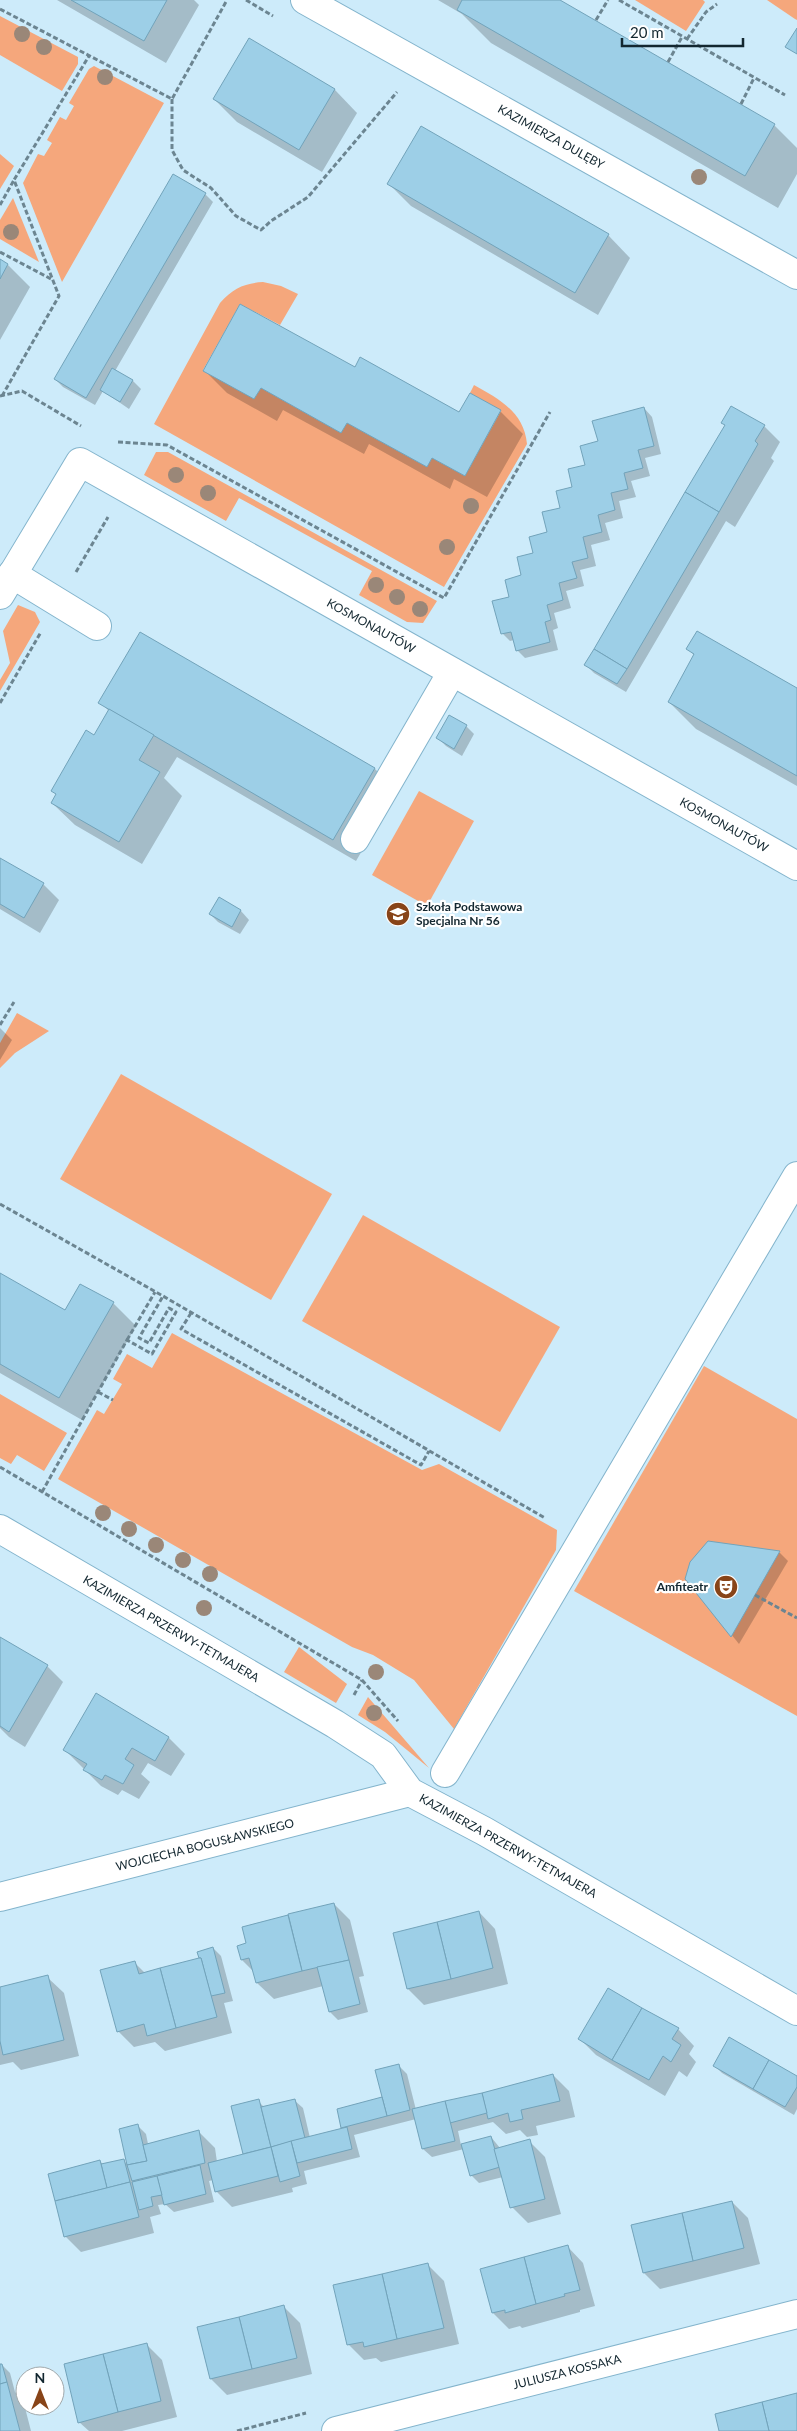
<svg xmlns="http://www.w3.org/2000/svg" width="797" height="2431" font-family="Lato,sans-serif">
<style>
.green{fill:#f5a77c}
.shadow{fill:#0003}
.building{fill:#9dcfe7;stroke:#72a3ba}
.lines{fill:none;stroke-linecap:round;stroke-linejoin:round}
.minor-casing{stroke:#83b4cc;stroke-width:30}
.path{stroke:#6c8591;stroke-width:3;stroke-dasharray:5 2.5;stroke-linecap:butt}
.minor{stroke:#fff;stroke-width:28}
.tree{fill:#9a8778}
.labels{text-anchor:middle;stroke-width:4.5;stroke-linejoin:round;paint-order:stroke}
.street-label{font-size:12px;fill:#132730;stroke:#fff}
.poi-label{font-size:12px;font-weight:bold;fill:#132730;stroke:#fff;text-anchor:start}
</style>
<rect width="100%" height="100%" fill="#cdebfa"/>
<!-- green -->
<g class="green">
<polygon points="635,0 703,0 705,2 686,31"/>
<polygon points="767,0 797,0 797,20 795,19"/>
<polygon points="0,16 78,57 78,64 62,91 0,55"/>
<polygon points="94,66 164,103 62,282 23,183 38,154 44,156 52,143 47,140 60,117 66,120 74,106 69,103 89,69"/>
<polygon points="0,154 14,166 0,189"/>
<polygon points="13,198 39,262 0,239 0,220"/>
<path d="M263 282 281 286 298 294 280 325 240 304 203 370 254 399 261 388 341 433 347 423 427 467 432 458 465 476 501 411 470 393 474 385C499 399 524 412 527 444L444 587 154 424 220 303C233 288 245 283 263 282Z"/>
<polygon points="156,452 168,452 437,601 423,623 407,622 359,595 372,571 239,498 226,521 144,475"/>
<polygon points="18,605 35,612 40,622 0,691 0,680 10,663 3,631"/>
<polygon points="419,791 474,821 427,906 372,875"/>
<polygon points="17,1013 49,1031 15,1053 0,1068 0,1043"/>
<polygon points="121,1074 332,1194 271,1300 60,1179"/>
<polygon points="363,1215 560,1327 500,1432 302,1321"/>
<polygon points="172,1333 422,1470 439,1464 557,1530 556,1550 454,1729 414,1680 373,1655 352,1647 58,1479 97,1410 104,1414 122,1384 113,1379 127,1354 152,1368"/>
<polygon points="704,1366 797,1419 797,1716 574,1591"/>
<polygon points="0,1394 67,1433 44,1471 17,1455 11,1464 0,1458"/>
<polygon points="299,1647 347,1684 336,1703 284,1672"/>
<polygon points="368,1697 429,1768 385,1732 358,1715"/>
</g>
<!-- shadow -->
<g class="shadow">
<polygon points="57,0 194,0 199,5 166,63"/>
<polygon points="438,0 558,0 774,125 797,148 797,174 778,208 491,43 462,14"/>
<polygon points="249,40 335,90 357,113 322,172 237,122 214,99"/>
<polygon points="389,184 608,235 630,258 598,315 411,206"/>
<polygon points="205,194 213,202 115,371 133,381 141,389 129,409 103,391 95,405 63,387 55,379"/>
<polygon points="0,261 8,265 30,287 0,340"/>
<polygon points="355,369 460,414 470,395 500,411 523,434 487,497 454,479 450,489 369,444 364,454 283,410 277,421 227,393 204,370"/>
<polygon points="644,408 652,417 661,454 645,458 650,476 631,481 636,497 619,501 623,518 605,523 610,540 591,545 596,566 580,570 584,586 566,591 571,608 554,613 558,628 553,630 558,650 525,658 517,650 514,640 510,641 502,633 510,598 599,442"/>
<polygon points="764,426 780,442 771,458 774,461 735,527 726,521 626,692 594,673 586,665"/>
<polygon points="141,633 375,769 397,791 356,861 177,757 164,778 182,796 142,864 75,825 52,803 57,795 53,791 94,737 109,711 100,702"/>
<polygon points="688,649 797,690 797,786 696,729 669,702 695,656"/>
<polygon points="466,726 474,734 462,756 446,746 438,738"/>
<polygon points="0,860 43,884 59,900 40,933 0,909"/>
<polygon points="219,899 241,911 249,920 240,934 218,922 210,914"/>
<polygon points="0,1028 12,1040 0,1060"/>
<polygon points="0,1274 65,1312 80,1285 113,1303 136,1326 82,1420 0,1373"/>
<polygon points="708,1543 780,1553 788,1561 739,1644 687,1579"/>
<polygon points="0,1639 47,1666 63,1682 25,1747 9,1737 0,1728"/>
<polygon points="97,1695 169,1738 185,1754 171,1776 148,1763 141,1774 150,1782 139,1799 122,1790 118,1795 101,1786 65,1750"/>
<polygon points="334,1904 350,1920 364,1976 359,1977 368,2012 338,2020 330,2012 323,1986 274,1999 257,1983 255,1973 242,1960 248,1944 243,1928"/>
<polygon points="479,1912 495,1929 508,1984 424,2005 408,1989"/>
<polygon points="213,1948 221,1956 233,2001 224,2003 232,2033 165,2051 155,2042 134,2047 118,2031 134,1962 146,1974 200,1959"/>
<polygon points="47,1977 64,1993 79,2056 21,2070 13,2062 0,2065 0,1988"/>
<polygon points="678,2029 694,2046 689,2054 696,2062 687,2077 679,2071 665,2096 596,2055 580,2039"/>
<polygon points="714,2065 797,2077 797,2109 794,2115 722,2073"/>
<polygon points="399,2066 407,2074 416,2110 553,2075 569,2091 575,2117 536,2126 538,2135 527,2137 520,2130 506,2134 493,2122 458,2131 461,2145 491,2137 500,2148 529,2141 545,2157 561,2214 528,2223 512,2207 503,2177 479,2183 471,2175 464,2149 432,2157 423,2149 416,2119 354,2135 360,2157 304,2171 307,2184 292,2188 293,2192 232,2207 216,2191 213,2180 209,2181 214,2202 174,2212 165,2204 158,2205 161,2214 150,2217 154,2233 81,2252 65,2236 100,2161 103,2165 123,2160 129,2166 138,2126 146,2134 148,2144 199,2132 215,2148 217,2162 244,2155 233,2107 258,2101 265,2108 294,2100 303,2108 310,2138 343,2129 338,2110 384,2098"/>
<polygon points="732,2202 748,2218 760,2264 660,2289 644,2273 633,2226"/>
<polygon points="567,2246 583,2263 595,2306 580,2310 580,2312 522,2328 520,2326 509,2329 493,2313"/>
<polygon points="428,2265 444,2281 459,2344 381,2362 376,2358 364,2360 348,2344"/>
<polygon points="283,2306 300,2323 312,2374 227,2395 211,2379"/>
<polygon points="146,2344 162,2360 177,2417 122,2431 89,2431 79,2422"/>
<polygon points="2,2365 10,2373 15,2392 23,2400 31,2431 0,2431 0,2366"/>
</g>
<!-- building -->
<g class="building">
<polygon points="71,0 167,0 144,41"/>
<polygon points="462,0 560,0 775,124 745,176 457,10"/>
<polygon points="797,28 797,54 785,47"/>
<polygon points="249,38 335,89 299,150 213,99"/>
<polygon points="421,126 609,234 575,293 387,184"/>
<polygon points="173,174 206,193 86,398 54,379"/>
<polygon points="0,259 8,264 0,279"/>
<polygon points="240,304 355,367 360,357 459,412 470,393 501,410 465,476 432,458 427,467 347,423 341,433 261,388 254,399 203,371"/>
<polygon points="112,368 133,380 120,402 100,390"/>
<polygon points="731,406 765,425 755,441 758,444 719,512 685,492 725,425 721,423"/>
<polygon points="644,407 654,446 638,450 643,468 624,473 628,489 611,493 615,510 598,515 602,532 583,537 588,558 572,562 577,578 559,583 563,600 547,605 551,620 545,622 550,642 516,651 511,632 501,634 492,601 509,597 505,580 521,575 517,557 533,553 529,537 547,532 542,512 560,508 556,491 572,487 568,469 585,465 580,446 598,441 592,421"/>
<polygon points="685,492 719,512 627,669 594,649"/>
<polygon points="697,631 797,688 797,776 668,702 694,654 686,649"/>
<polygon points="140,632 375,768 333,840 98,703"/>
<polygon points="594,649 627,669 617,684 584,665"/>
<polygon points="109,709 154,735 139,760 160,772 119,842 51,803 56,794 51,791 86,730 94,735"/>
<polygon points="449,715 467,725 454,749 436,738"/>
<polygon points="0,858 44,883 24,918 0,904"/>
<polygon points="219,897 241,910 232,927 209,914"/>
<polygon points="0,1273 65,1310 80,1284 114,1302 59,1398 0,1364"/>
<polygon points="708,1541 780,1551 731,1637 685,1579 690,1562"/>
<polygon points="0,1637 48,1665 9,1732 0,1726"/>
<polygon points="96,1693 169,1737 155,1761 132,1748 125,1759 134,1765 123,1784 105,1775 102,1780 83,1770 87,1764 63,1750"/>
<polygon points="334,1903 349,1960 302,1971 288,1914"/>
<polygon points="479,1911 493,1968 451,1979 437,1922"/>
<polygon points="288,1915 302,1971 256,1983 249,1958 241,1960 237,1946 246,1943 242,1927"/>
<polygon points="437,1922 451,1979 407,1989 393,1933"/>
<polygon points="213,1947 225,1993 211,1996 201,1958 199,1958 197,1952"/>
<polygon points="199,1958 201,1958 217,2017 176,2028 160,1968"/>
<polygon points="349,1960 360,2004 329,2012 317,1967"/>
<polygon points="135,1961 139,1974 160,1968 176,2028 147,2036 144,2024 117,2032 100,1970"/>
<polygon points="48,1975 64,2040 3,2055 0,2041 0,1987"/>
<polygon points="608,1988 642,2008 612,2060 578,2039"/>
<polygon points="642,2008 679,2028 672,2039 681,2045 671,2062 663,2056 649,2080 612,2060"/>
<polygon points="729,2037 769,2060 753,2089 713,2066"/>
<polygon points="769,2060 797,2076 797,2087 785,2107 753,2089"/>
<polygon points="399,2064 410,2110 387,2116 375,2070"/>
<polygon points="553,2074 560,2101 521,2110 523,2119 510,2122 508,2113 488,2119 482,2093"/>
<polygon points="482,2093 487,2113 450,2123 445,2101"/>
<polygon points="382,2097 387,2116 341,2128 337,2109"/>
<polygon points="259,2099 271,2147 243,2154 231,2106"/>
<polygon points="295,2099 305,2138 271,2147 261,2107"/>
<polygon points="445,2101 455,2141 422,2149 412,2109"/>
<polygon points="138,2124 147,2161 127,2165 119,2129"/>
<polygon points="347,2127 352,2149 297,2163 291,2141"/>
<polygon points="199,2130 205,2163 132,2181 127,2165 147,2161 143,2145"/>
<polygon points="491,2136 500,2167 470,2176 461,2144"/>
<polygon points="530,2139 545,2199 510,2208 494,2149"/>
<polygon points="291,2141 300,2176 280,2182 271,2147"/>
<polygon points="271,2147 278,2176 215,2192 208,2163"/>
<polygon points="124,2159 130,2182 107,2188 101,2164"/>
<polygon points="100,2160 107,2188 55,2201 48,2174"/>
<polygon points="200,2165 206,2194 164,2205 157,2176"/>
<polygon points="157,2176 162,2195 151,2197 153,2206 139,2210 132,2182"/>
<polygon points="130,2182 139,2217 64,2237 55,2201"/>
<polygon points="732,2201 744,2248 693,2261 682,2213"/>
<polygon points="682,2213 693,2261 643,2273 631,2225"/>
<polygon points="568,2245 580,2290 564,2294 565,2296 536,2304 524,2257"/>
<polygon points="524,2257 536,2304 505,2313 505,2310 492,2313 480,2269"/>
<polygon points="428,2263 444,2328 397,2339 382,2274"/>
<polygon points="382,2274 397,2339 364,2347 363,2342 347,2345 333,2285"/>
<polygon points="284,2305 297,2358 252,2369 239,2317"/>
<polygon points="239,2317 252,2369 210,2379 197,2327"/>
<polygon points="147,2343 161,2401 118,2412 103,2354"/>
<polygon points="103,2354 118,2412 78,2423 64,2364"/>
<polygon points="0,2364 2,2364 7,2382 0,2384"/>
<polygon points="7,2382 20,2431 0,2431 0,2384"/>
<polygon points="797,2393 797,2431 769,2431 762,2402"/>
<polygon points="762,2402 769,2431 719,2431 715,2414"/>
</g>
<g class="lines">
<!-- minor casing -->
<g class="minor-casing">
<g id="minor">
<polyline points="305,0 797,275"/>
<polyline points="12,574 97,626"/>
<polyline points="0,595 80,462 797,866"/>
<polyline points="355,839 452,672"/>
<polyline points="0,1529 335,1724 383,1755 410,1792 484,1831 797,2011"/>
<polyline points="445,1773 797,1176"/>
<polyline points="0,1897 410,1792"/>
<polyline points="336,2431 797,2314"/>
</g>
</g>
<!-- path -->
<g class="path">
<polyline points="246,0 273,16"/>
<polyline points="619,0 785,95"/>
<polyline points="0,9 172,99 227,0"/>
<polyline points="596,20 608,0"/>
<polyline points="687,39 706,12 717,4"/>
<polyline points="668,62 682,37"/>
<polyline points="172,99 172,150 183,170 211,188 236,216 261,230 271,221 308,197 397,92"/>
<polyline points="741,104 754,78"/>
<polyline points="0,205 14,180"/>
<polyline points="0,252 53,280"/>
<polyline points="0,396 22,391 81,426"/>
<polyline points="2,396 59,296 14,180 89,56"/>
<polyline points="118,442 167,445 444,598 550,412"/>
<polyline points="76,572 108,517"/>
<polyline points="0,703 41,632"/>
<polyline points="0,1025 14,1002"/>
<polyline points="0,1204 163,1296 545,1518"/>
<polyline points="191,1313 181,1329 421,1465 429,1451"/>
<polyline points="127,1340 155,1292"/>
<polyline points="98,1392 113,1400"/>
<polyline points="0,1467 362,1680 398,1721"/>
<polyline points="42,1492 127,1340 152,1354 176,1312 169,1308 149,1343 139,1338 163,1296"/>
<polyline points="755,1595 797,1618"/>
<polyline points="354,1695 362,1680"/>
<polyline points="237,2431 306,2413"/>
</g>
<!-- minor -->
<use href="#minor" class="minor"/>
</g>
<!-- trees -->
<g class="tree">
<circle cx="22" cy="34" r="8"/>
<circle cx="44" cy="47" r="8"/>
<circle cx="105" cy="77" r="8"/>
<circle cx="699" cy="177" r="8"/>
<circle cx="11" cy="232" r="8"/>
<circle cx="176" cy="475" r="8"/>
<circle cx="208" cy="493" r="8"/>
<circle cx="471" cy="506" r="8"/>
<circle cx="447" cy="547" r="8"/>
<circle cx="376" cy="585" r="8"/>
<circle cx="397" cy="597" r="8"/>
<circle cx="420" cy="609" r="8"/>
<circle cx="103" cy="1513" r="8"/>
<circle cx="129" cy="1529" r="8"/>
<circle cx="156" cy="1545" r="8"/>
<circle cx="183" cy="1560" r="8"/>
<circle cx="210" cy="1574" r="8"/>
<circle cx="204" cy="1608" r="8"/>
<circle cx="376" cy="1672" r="8"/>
<circle cx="374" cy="1713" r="8"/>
</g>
<!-- icons -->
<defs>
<g id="school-disc" transform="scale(1.25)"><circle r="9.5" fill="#884418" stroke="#fff"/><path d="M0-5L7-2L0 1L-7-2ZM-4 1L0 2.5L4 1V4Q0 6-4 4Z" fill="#fff"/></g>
<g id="theatre-disc" transform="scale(1.25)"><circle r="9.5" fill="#884418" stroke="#fff"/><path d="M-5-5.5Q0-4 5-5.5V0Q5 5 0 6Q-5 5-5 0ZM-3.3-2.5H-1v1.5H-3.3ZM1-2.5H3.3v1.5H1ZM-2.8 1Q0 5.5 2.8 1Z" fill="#fff"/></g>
</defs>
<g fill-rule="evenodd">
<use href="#school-disc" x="398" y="914"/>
<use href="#theatre-disc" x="726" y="1587"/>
</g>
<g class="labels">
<!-- street labels -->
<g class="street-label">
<text transform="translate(551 137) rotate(29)" y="4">KAZIMIERZA DULĘBY</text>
<text transform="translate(371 626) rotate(29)" y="4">KOSMONAUTÓW</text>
<text transform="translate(724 825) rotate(29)" y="4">KOSMONAUTÓW</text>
<text transform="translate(171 1629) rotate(30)" y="4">KAZIMIERZA PRZERWY-TETMAJERA</text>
<text transform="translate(205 1845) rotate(-14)" y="4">WOJCIECHA BOGUSŁAWSKIEGO</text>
<text transform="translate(508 1846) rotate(29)" y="4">KAZIMIERZA PRZERWY-TETMAJERA</text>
<text transform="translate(567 2372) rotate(-14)" y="4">JULIUSZA KOSSAKA</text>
</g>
<!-- poi labels -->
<g class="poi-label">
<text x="416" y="911">Szkoła Podstawowa<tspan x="416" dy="14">Specjalna Nr 56</tspan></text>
<text x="708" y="1591" text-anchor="end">Amfiteatr</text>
</g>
</g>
<!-- north arrow -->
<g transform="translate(40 2391)"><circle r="24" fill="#ffffff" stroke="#a1a9ac"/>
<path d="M0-4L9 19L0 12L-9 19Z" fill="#884418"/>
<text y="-8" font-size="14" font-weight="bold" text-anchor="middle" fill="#132730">N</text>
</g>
<!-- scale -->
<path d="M622 38v8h121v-8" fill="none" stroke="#132730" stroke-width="2.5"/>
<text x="630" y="38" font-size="15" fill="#132730" stroke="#ffffff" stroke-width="4" paint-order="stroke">20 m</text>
</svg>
